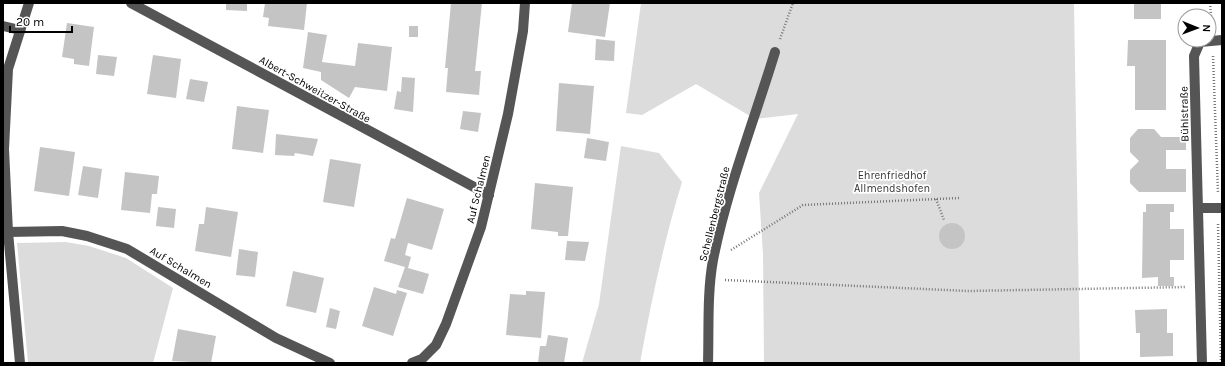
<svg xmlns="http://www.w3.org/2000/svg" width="1225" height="366" font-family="Karla,sans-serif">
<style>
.green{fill:#dcdcdc}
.building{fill:#c4c4c4}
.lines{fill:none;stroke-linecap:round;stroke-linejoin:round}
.path{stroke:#777;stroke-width:2.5;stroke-dasharray:1 2;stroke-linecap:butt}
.minor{stroke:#555;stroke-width:10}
.labels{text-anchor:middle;stroke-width:3.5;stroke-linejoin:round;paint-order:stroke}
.street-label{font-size:11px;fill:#000;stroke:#fff}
.park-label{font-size:11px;fill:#333;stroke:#fff}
</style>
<rect width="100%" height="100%" fill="#fff"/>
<!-- green -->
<g class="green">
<polygon points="641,3 1074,3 1080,363 764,363 763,254 759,193 798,114 755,119 696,84 642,115 626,113"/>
<path d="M621 146 659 153 682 182C664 241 651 302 640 363H582L599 304Z"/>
<polygon points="66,242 89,246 126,258 173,288 153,363 28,363 17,243"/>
</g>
<!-- building -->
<g class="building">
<polygon points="226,3 247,3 247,11 226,10"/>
<polygon points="265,3 307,3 304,30 268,26 269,18 263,17"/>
<polygon points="451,3 482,3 475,71 481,71 479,95 446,92 448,68 445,68"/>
<polygon points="572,3 610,3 605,37 568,32"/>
<rect x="1134" y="3" width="27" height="16"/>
<polygon points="67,23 94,27 89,66 74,64 74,59 62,57"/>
<rect x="409" y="26" width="9" height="11"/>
<polygon points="308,32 327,35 322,62 355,66 358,43 392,47 387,91 355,87 349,98 321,80 321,72 303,68"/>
<polygon points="596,39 615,41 614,61 595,60"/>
<polygon points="1128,40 1166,40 1166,110 1135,110 1135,66 1127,66"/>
<polygon points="98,55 117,57 114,76 96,74"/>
<polygon points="153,55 181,59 176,98 147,94"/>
<polygon points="402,77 415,78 413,112 394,109 397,91 401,92"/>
<polygon points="190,79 208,82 204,102 186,99"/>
<polygon points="559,83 594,86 590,134 556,131"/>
<polygon points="237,106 269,110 263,153 232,149"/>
<polygon points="463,111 481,113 478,132 460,129"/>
<polygon points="1138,129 1154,129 1161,137 1186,137 1186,150 1166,150 1166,169 1186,169 1186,192 1139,192 1130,183 1130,170 1139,161 1130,152 1130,138"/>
<polygon points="276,134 318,139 313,156 295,153 294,156 275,155"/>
<polygon points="587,138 609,142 606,161 584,158"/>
<polygon points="40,147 75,152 69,196 34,191"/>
<polygon points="330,159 361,164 354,207 323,202"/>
<polygon points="83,166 102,169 98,198 78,195"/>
<polygon points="125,172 159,176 157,194 152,194 150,213 121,210"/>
<polygon points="535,183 573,187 568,236 558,236 558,232 531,229"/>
<polygon points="407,198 444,209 432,250 408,243 405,255 411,257 408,268 429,274 423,294 398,287 405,267 384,261 391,238 395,239"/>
<polygon points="1146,204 1174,204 1174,212 1170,212 1170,229 1184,229 1184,260 1170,260 1170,277 1174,277 1174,286 1158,286 1158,277 1142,278 1143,212 1146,212"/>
<polygon points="158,207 176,209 174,228 156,226"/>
<polygon points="206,207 238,212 231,257 195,251 199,224 204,224"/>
<circle cx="952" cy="236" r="13"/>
<polygon points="567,241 589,242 585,261 565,260"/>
<polygon points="239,249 258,252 255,277 236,275"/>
<polygon points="293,271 324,278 316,313 286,306"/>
<polygon points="374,287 396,294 397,290 407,293 393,336 362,326"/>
<polygon points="526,291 545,292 541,338 506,335 510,294 526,295"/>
<polygon points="330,308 340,311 336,329 326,327"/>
<polygon points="1167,309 1167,333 1173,333 1173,356 1140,357 1140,333 1136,333 1135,310"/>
<polygon points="178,329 216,336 211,363 172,361"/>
<polygon points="548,335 568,338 564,363 538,363 540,346 546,346"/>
</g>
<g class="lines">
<!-- path -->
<g class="path">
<polyline points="1210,3 1212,27"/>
<polyline points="780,39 793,3"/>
<polyline points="1213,56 1218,193"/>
<polyline points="936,199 944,220"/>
<polyline points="1218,224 1221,363"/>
<polyline points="731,250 803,205 959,198"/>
<polyline points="725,280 968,291 1186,287"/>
</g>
<!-- minor -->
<g class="minor">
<polyline points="131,3 489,195"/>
<polyline points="3,26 20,30"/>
<polyline points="1198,208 1222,208"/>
<polyline points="8,232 62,231 87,236 127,249 276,338 330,363"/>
<polyline points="20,363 8,232 4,149 8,69 29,3"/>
<polyline points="412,363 422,359 436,345 446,324 481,227 508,114 523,31 525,3"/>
<path d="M708 363C709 329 707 293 713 260 727 189 754 121 775 52"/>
<polyline points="1202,363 1194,56 1200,42 1222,40"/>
</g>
</g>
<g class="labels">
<!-- street labels -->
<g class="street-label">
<text transform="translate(315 89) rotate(29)" y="4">Albert-Schweitzer-Straße</text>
<text transform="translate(1184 114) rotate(-91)" y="4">Bühlstraße</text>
<text transform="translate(478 189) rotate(-76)" y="4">Auf Schalmen</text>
<text transform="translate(714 214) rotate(-76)" y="4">Schellenbergstraße</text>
<text transform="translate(181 267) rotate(31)" y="4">Auf Schalmen</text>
</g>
<!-- park labels -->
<g class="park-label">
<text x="892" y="179">Ehrenfriedhof<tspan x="892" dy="13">Allmendshofen</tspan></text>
</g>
</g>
<!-- border -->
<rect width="1225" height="366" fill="none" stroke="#000000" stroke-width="8"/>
<!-- north arrow -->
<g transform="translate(1197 28) rotate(91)"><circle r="19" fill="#ffffff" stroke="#999999"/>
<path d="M0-3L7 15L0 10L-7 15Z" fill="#000000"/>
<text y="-6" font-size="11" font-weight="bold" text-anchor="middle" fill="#000000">N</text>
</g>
<!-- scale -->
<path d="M10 26v6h62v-6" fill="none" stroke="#000000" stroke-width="2"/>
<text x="16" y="26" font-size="12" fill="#000000" stroke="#ffffff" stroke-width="3" paint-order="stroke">20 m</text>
</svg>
